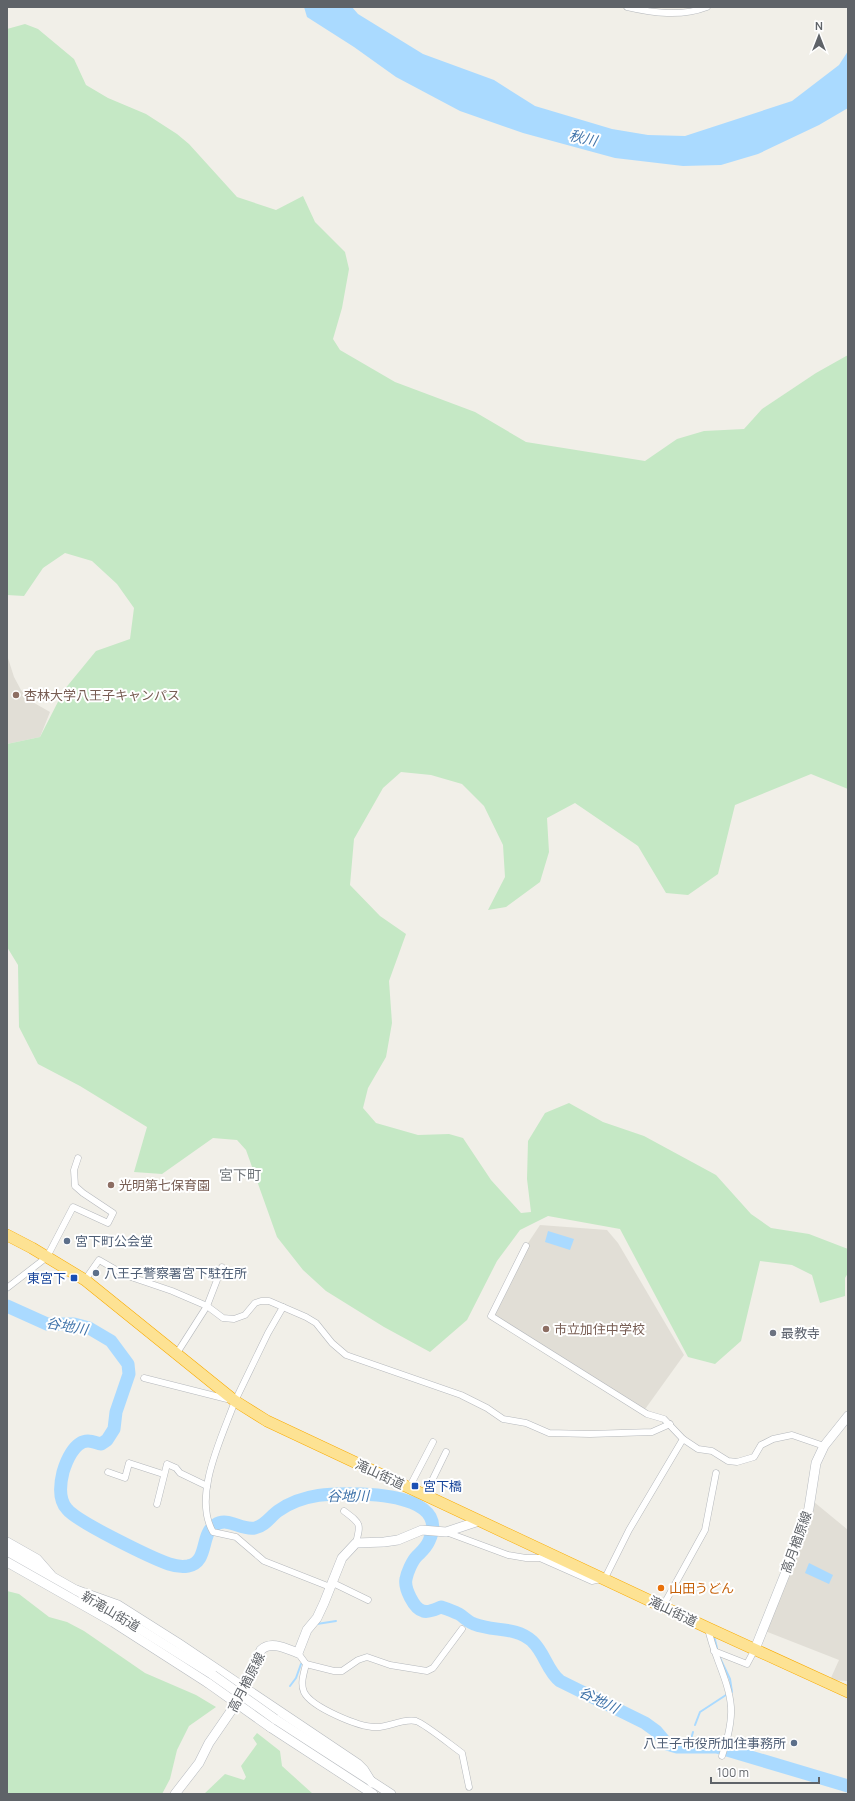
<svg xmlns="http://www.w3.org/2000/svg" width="855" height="1801" font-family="Manrope,'Noto Sans JP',sans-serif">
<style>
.education{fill:#e1ded6}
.green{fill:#c5e8c5}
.water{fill:#aadaff}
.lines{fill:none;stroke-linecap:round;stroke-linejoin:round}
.stream{stroke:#aadaff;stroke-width:2}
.river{stroke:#aadaff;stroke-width:13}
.street-casing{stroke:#b5b8bc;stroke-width:7}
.secondary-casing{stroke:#b6babf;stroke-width:10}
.highway-casing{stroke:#f9ab00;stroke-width:12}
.street{stroke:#fff;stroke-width:6}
.secondary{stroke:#fff;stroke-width:9}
.highway{stroke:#fde293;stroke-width:11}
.secondary-bridge-casing{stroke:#b6babf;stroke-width:10;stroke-linecap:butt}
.secondary-bridge{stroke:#fff;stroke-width:9}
.education-dot{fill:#8d6e63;stroke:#fff;stroke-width:1.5}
.service-dot{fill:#5c6f8a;stroke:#fff;stroke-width:1.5}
.transit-dot{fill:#1a4fb4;stroke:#fff;stroke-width:1.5}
.worship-dot{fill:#6b7280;stroke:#fff;stroke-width:1.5}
.food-dot{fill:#e8710a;stroke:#fff;stroke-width:1.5}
.labels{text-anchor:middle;stroke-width:4;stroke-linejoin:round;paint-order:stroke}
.education-label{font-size:13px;fill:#785e54;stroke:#fff;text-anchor:start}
.service-label{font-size:13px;fill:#4e5e75;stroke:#fff;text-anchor:start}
.transit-label{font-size:13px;fill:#164399;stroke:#fff;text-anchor:end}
.worship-label{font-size:13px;fill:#5b616d;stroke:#fff;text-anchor:start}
.street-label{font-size:13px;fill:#5f6368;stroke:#fff}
.food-label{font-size:13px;fill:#c56008;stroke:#fff;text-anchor:start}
.water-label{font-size:14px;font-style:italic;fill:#4174aa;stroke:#fff}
.neighbourhood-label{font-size:14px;fill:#70757a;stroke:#fff}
</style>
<rect width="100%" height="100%" fill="#f1efe8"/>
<!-- education -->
<g class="education">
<polygon points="7,655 14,677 21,690 29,700 50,712 40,737 7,744"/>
<polygon points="540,1225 607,1230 618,1243 684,1355 643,1412 492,1313 526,1246"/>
<polygon points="814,1502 848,1530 848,1681 830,1680 839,1660 765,1631"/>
</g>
<!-- green -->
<g class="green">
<polygon points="25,24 38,29 74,59 86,85 108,98 146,114 177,134 189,144 237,197 276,210 303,196 315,222 345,252 349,269 342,308 333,339 340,350 395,382 475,412 526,442 645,461 677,439 704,431 744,429 762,409 816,373 848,355 848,789 811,774 735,805 718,874 688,895 666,893 638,846 575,803 547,818 549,852 540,882 506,907 488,910 505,877 503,845 484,806 462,784 431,775 401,772 383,788 354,839 350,885 380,916 406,934 389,981 392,1023 386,1057 368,1088 363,1108 376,1123 418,1135 449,1134 463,1138 491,1180 521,1213 531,1212 527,1179 528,1141 545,1113 569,1103 603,1122 644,1136 716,1175 751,1214 771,1228 809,1234 848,1249 848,1273 845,1278 845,1296 820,1303 812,1275 792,1265 760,1261 741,1341 715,1364 688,1357 620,1229 548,1216 520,1230 497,1261 467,1320 430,1352 384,1327 326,1291 303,1270 277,1237 246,1150 237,1140 213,1138 162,1174 134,1172 147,1127 80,1086 38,1064 19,1027 18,965 7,947 7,744 40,737 64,690 96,651 130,639 134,608 117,584 92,561 65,553 43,568 24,596 7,595 7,29"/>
<polygon points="7,1591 19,1594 49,1617 67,1622 84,1631 145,1673 196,1695 216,1707 189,1726 177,1750 170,1779 162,1794 7,1794"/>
<polygon points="257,1733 280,1751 282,1766 313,1794 204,1794 225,1774 244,1780 246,1777 241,1766 257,1744 253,1738"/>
</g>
<!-- water -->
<g class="water">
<polygon points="304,7 352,7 358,14 423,54 494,80 535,106 612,129 648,135 685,136 792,101 839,65 848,51 848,108 819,125 758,154 721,165 683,166 615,158 523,133 460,111 396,77 354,47 307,17"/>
<polygon points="548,1231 574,1239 570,1250 545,1242"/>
<polygon points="809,1563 833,1575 829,1584 805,1573"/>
</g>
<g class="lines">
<!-- stream -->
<g class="stream">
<polyline points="317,1624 336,1621"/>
<polyline points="714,1636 717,1648"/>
<polyline points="720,1658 730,1679 732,1692"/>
<polyline points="290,1686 296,1678 301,1664"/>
<polyline points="695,1725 700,1712 726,1695"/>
<polyline points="693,1732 691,1739 693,1746"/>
</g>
<!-- river -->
<path class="river" d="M7 1306 47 1324H74L89 1328 111 1341 128 1364 129 1374 116 1412 114 1429 107 1440 101 1444C97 1443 92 1441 88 1441 74 1441 66 1462 63 1472 60 1484 58 1499 67 1509 77 1522 152 1558 169 1564 175 1566 182 1567 188 1566 209 1562 200 1534 215 1525 228 1516 241 1531 255 1528 265 1526 271 1516 278 1511 303 1493 333 1493 362 1494 388 1495 448 1501 429 1541 426 1548 422 1551 417 1556 412 1561 407 1573 406 1579 404 1588 414 1609 423 1611 429 1613 436 1609 441 1607 447 1609 453 1611 459 1614 464 1617 468 1622 474 1624 494 1632 515 1626 532 1641 545 1653 547 1671 560 1681L645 1723 656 1731 667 1744 677 1747H717L848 1786"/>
<!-- street casing -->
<g class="street-casing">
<g id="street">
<path d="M627 7C653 13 681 17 707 7"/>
<polyline points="526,1246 491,1316 647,1414 664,1419 683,1439 698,1449 712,1451 728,1461 737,1462 754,1457 761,1445 773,1439 792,1435 824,1446"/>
<polyline points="85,1280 99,1260 125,1275 172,1291 207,1306 223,1318 234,1319 245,1315 255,1303 261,1301 269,1301 306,1317 316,1323 332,1343 346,1355 461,1395 487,1408 503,1419 526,1423 549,1433 590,1434 652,1432 670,1424"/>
<polyline points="7,1288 47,1257 73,1207 108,1223 113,1213 83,1193 75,1186 74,1170 78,1158"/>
<polyline points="177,1353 207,1306 222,1267"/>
<path d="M144 1378 235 1401C222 1437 192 1496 213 1532L236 1537 264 1561 330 1587"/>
<polyline points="235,1401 268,1333 283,1307"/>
<polyline points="108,1472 125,1478 129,1463 163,1474"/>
<polyline points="409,1488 433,1442"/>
<polyline points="425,1495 446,1452"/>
<polyline points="157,1504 167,1464 176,1468 180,1473 207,1486"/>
<path d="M344 1511C361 1524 361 1523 356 1543"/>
<polyline points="446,1532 508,1555 526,1558 540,1558 592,1581 605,1578 629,1530 683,1439"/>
<polyline points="333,1583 368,1600"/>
<polyline points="663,1606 705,1530 716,1473"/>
<path d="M708 1628C713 1655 729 1680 731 1707 732 1723 727 1741 722 1756"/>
<polyline points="714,1651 747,1664 755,1649"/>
<path d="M298 1653 306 1664C304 1673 300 1683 304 1692 311 1707 360 1728 377 1727 389 1727 404 1718 416 1721 425 1724 452 1746 462 1753L469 1787"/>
<polyline points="306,1664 334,1671 342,1671 358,1660 367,1657 390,1665 427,1671 433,1668 462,1629"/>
</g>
</g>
<!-- secondary casing -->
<g class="secondary-casing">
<g id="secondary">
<polyline points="7,1542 37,1559 51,1575"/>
<polyline points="7,1551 81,1593"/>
<polyline points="7,1562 113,1622 208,1683"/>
<polyline points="76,1590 118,1605 178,1643 358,1764 364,1770 372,1783"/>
<polyline points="95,1601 213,1675"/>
<polyline points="755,1649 804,1527 809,1508 816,1463 824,1446 848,1416"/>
<polyline points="275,1719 391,1794"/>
<polyline points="270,1727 373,1794"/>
<path d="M175 1794 199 1763 209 1743 231 1711 261 1650C271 1640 287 1649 298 1653L307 1630 317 1618 324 1603 342 1558 356 1543 384 1542 398 1540 422 1530 446 1532 479 1521"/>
</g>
</g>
<!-- highway casing -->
<g class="highway-casing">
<polyline id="highway" points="7,1235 32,1248 85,1280 235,1401 267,1421 708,1628 848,1692"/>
</g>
<!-- street -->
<use href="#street" class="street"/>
<!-- secondary -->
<use href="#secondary" class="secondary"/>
<!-- highway -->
<use href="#highway" class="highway"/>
<!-- secondary-bridge casing -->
<g class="secondary-bridge-casing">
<g id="secondary-bridge">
<polyline points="213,1675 275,1719"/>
<polyline points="208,1683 270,1727"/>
</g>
</g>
<!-- secondary-bridge -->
<use href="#secondary-bridge" class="secondary-bridge"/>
</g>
<!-- markers -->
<g class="education-dot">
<circle cx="16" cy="695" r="4"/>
<circle cx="111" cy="1185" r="4"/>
<circle cx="546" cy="1329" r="4"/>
</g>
<g class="service-dot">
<circle cx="67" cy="1241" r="4"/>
<circle cx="96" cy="1273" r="4"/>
<circle cx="794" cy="1743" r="4"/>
</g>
<g class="transit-dot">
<rect x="70" y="1274" width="8" height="8" rx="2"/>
<rect x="411" y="1482" width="8" height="8" rx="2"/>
</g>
<circle class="worship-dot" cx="773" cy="1333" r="4"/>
<circle class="food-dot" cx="661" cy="1588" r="4"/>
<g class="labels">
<!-- education labels -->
<g class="education-label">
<text x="24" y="700">杏林大学八王子キャンパス</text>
<text x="119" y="1190">光明第七保育園</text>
<text x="554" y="1334">市立加住中学校</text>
</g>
<!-- service labels -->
<g class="service-label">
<text x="75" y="1246">宮下町公会堂</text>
<text x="104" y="1278">八王子警察署宮下駐在所</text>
<text x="786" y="1748" text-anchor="end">八王子市役所加住事務所</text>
</g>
<!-- transit labels -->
<g class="transit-label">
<text x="66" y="1283">東宮下</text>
<text x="423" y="1491" text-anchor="start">宮下橋</text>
</g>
<!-- worship labels -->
<g class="worship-label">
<text x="781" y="1338">最教寺</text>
</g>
<!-- street labels -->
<g class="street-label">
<text transform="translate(380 1474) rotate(25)" y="5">滝山街道</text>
<text transform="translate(796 1542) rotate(-70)" y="5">高月楢原線</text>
<text transform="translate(111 1611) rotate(31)" y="5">新滝山街道</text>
<text transform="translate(673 1611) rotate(26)" y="5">滝山街道</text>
<text transform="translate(246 1682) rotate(-63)" y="5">高月楢原線</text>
</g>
<!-- food labels -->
<g class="food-label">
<text x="669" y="1593">山田うどん</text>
</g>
<!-- water labels -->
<g class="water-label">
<text transform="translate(583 138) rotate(13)" y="5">秋川</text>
<text transform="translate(67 1326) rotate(10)" y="5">谷地川</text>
<text x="348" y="1501">谷地川</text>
<text transform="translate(599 1700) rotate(26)" y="5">谷地川</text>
</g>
<!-- neighbourhood labels -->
<g class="neighbourhood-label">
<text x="240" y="1180">宮下町</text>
</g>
</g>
<!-- border -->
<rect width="855" height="1801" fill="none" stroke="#5f6368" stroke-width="16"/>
<!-- north arrow -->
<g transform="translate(819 36)" stroke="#ffffff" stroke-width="3" paint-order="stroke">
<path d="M0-3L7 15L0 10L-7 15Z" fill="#5f6368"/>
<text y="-6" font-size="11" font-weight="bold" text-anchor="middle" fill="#5f6368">N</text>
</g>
<!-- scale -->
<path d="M711 1777v6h108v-6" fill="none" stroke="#5f6368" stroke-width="2"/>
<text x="717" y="1777" font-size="12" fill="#5f6368" stroke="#ffffff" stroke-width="3" paint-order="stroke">100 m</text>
</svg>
